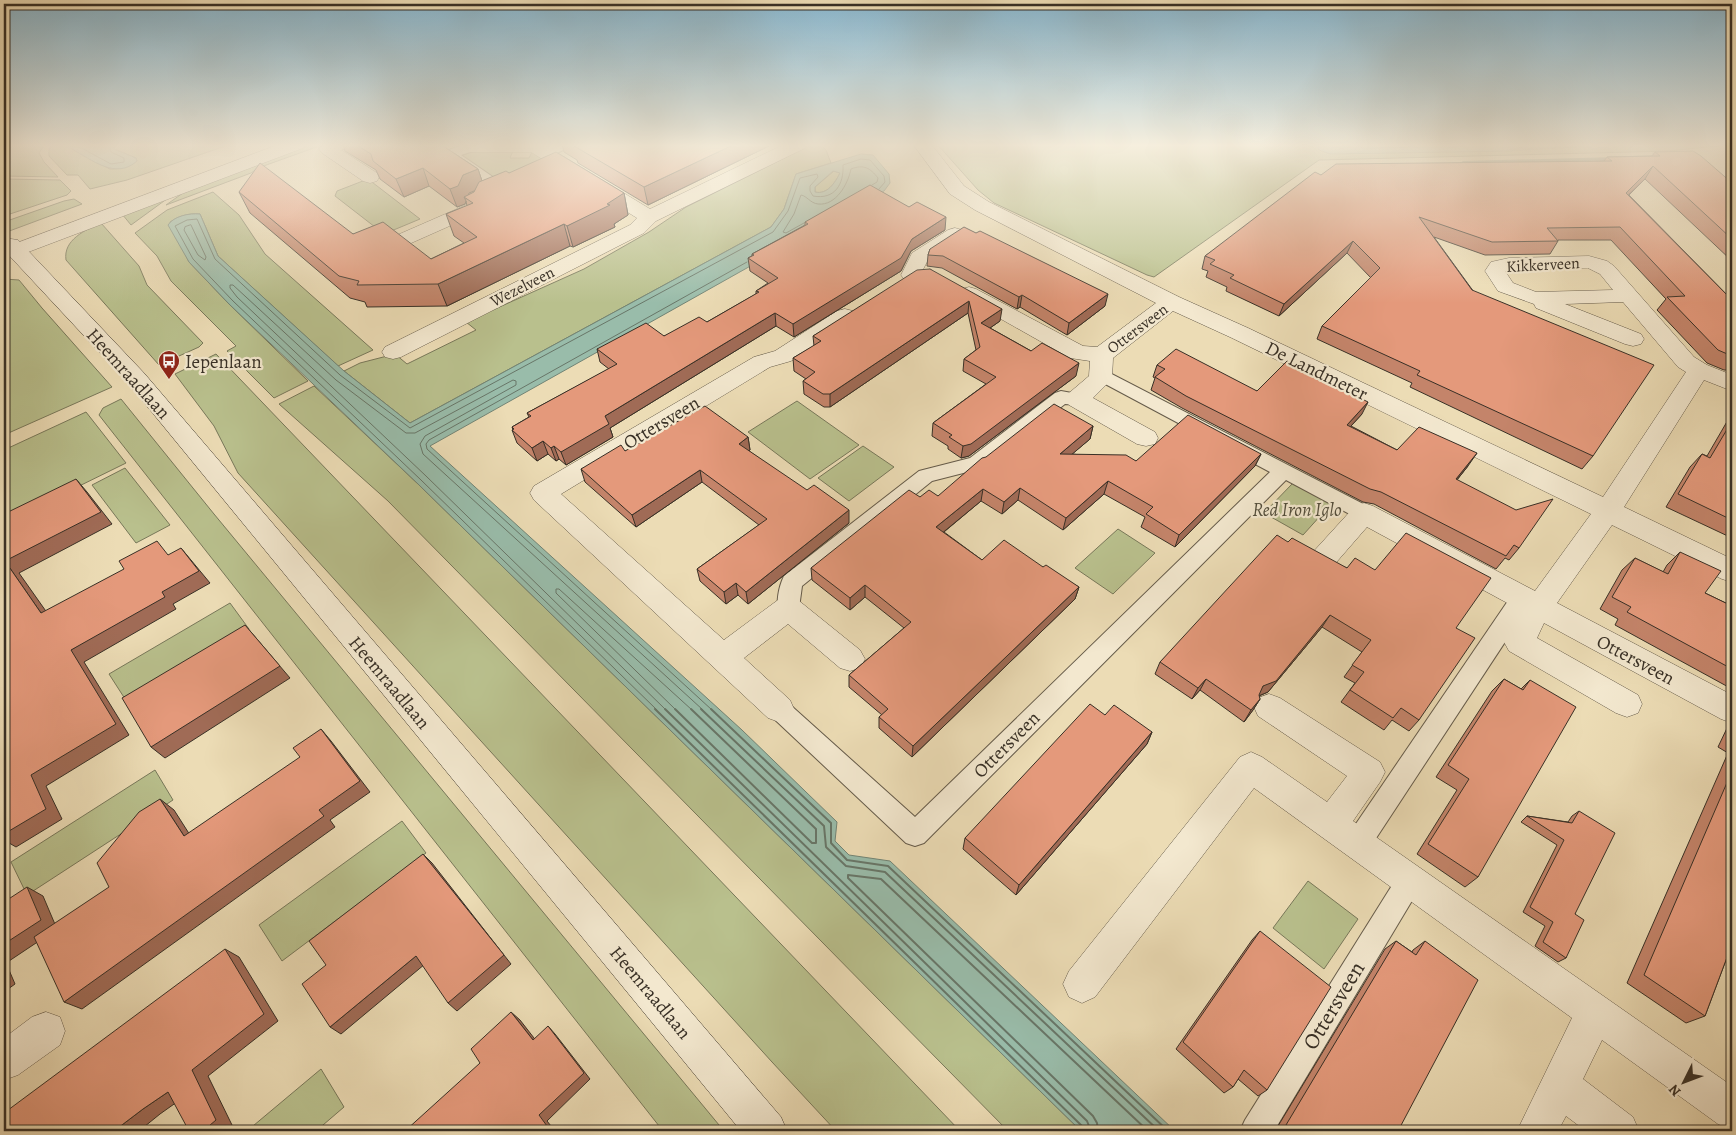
<svg xmlns="http://www.w3.org/2000/svg" width="1736" height="1135" font-family="Alegreya,serif">
<style>
.green{fill:#b9c08d;stroke:#78785a}
.water{fill:#99bcaa;stroke:#728475;fill-rule:evenodd}
.lines{fill:none;stroke-linecap:round;stroke-linejoin:round}
.shore-far1{stroke:#687668;stroke-width:1}
.shore{stroke:#687668;stroke-width:2}
.stream{fill:#728475;fill-rule:evenodd}
.pedestrian-casing{stroke:#655b4a;stroke-width:2}
.minor-casing{stroke:#655b4a;stroke-width:1}
.tertiary-casing{stroke:#655b4a;stroke-width:1}
.secondary-casing{stroke:#383026;stroke-width:1}
.pedestrian{fill:#f3e8cf;fill-rule:evenodd}
.minor{fill:#f3e8cf;fill-rule:evenodd}
.tertiary{fill:#f3e8cf;fill-rule:evenodd}
.secondary{fill:#f3e8cf;fill-rule:evenodd}
.wall{fill:#c4846a;stroke:#383026}
.shaded-wall{fill:#a06b56;stroke:#383026}
.building{fill:#e4997b;stroke:#383026}
.labels{text-anchor:middle;stroke-width:4.5;stroke-linejoin:round;paint-order:stroke}
.far-street-label{font-size:16px;fill:#383026;stroke:#f3e8cf}
.poi-label{font-size:19px;fill:#383026;stroke:#f3e8cf;text-anchor:start}
.street-label{font-size:19px;fill:#383026;stroke:#f3e8cf}
.park-label{font-size:19px;font-style:italic;fill:#524d3b;stroke:#f3e8cf}
.near-street-label{font-size:22px;fill:#383026;stroke:#f3e8cf}
</style>
<rect width="100%" height="100%" fill="#ecdcb5"/>
<filter id="stains"><feTurbulence type="fractalNoise" baseFrequency=".004" numOctaves="4"/><feColorMatrix values="0 0 0 0 .2 0 0 0 0 .09 0 0 0 0 .02 0 0 0 .5 -.17"/></filter>
<radialGradient id="worn" r=".72"><stop offset=".6" stop-color="#630" stop-opacity="0"/><stop offset="1" stop-color="#630" stop-opacity=".3"/></radialGradient>
<!-- green -->
<g class="green">
<polygon points="4,144 45,144 39,153 44,162 58,177 4,176"/>
<path d="M52 144H69L72 149 110 169C119 169 130 167 137 161L136 158 114 149V144H231L127 180 90 189 78 175H67L49 156V150Z"/>
<polygon points="309,144 322,145 258,168 251,173 166,205 190,188"/>
<polygon points="813,144 820,144 826,150 831,163 796,174 784,209 771,227 410,423 344,371 360,363 395,354 407,364 476,330 466,322 584,269 649,232 686,207"/>
<polygon points="937,144 1732,144 1670,151 1319,160 1154,277 1147,275 994,203 978,190"/>
<polygon points="513,151 510,158 529,158 532,152 548,163 502,183 461,156 472,152"/>
<path d="M834 171 840 173C835 183 827 195 815 192V187Z"/>
<polygon points="4,179 60,180 71,191 67,195 4,216"/>
<polygon points="368,179 420,219 384,234 335,196 337,191"/>
<path d="M213 192 239 215 265 254 373 350 338 366 218 256 200 214C189 213 179 216 170 222L189 262 229 304 308 381 274 398 227 351 236 346 171 281 157 256 135 233 167 210Z"/>
<polygon points="175,193 131,225 122,214"/>
<polygon points="74,199 82,204 4,233 4,222 64,201"/>
<path d="M101 223 139 266 147 285 203 343 199 347 159 365 66 260C63 240 85 230 101 223Z"/>
<polygon points="4,279 19,280 42,308 112,387 4,435"/>
<polygon points="216,354 960,1131 836,1131 772,1062 238,473 214,426 175,374"/>
<polygon points="314,386 418,484 1081,1131 1008,1131 388,501 279,404"/>
<polygon points="121,399 214,514 724,1131 663,1131 106,424 99,415 103,408"/>
<polygon points="797,401 859,445 810,479 748,432"/>
<polygon points="86,412 126,463 4,523 4,450"/>
<polygon points="863,446 894,467 849,501 818,478"/>
<polygon points="125,468 170,525 136,543 92,485"/>
<polygon points="1293,483 1331,504 1303,535 1264,513"/>
<polygon points="1118,529 1155,553 1113,594 1075,568"/>
<polygon points="230,603 249,629 127,702 109,674"/>
<polygon points="155,770 173,800 27,895 11,862"/>
<polygon points="402,821 426,853 282,961 259,925"/>
<polygon points="1308,881 1358,919 1324,969 1273,928"/>
<polygon points="321,1069 344,1107 316,1131 247,1131"/>
</g>
<!-- water -->
<g class="water">
<path d="M69 144H114V149L136 158 137 161C116 180 92 160 72 149Z"/>
<polygon points="1314,144 1328,144 1341,148 1366,144 1512,144 1512,151 1330,154 1319,150"/>
<path d="M861 154 873 155 889 174 890 183 884 191 430 446 742 730 837 822 835 841 849 855 890 861 1175 1131H1081L418 484 229 304 189 262 168 225C174 216 189 213 200 214L218 256 344 371 410 423 771 227 784 209 796 174ZM833 171 840 173C835 183 827 195 815 192V187Z"/>
</g>
<g class="lines">
<!-- shore-far1 -->
<g class="shore-far1">
<polyline points="74,144 111,164 124,162 124,158 111,152 109,144"/>
<polyline points="1359,144 1362,148 1505,146 1507,144"/>
<path d="M804 223 786 233 783 232 794 214 801 195C807 196 810 203 818 204 836 206 848 184 851 169 864 164 870 168 878 178L877 182 872 185"/>
<polygon points="191,225 206,257 205,260 198,255 184,230 185,227"/>
<path d="M657 710 421 480 233 301 193 259 175 226 187 220 197 219 215 259 340 375 410 428 773 232 788 211 800 178 817 174 818 177 810 186V191L813 196C835 200 844 184 843 165L861 159 870 160 884 176 885 182 879 189"/>
<polyline points="666,710 426,476 237,297 230,288 230,285 233,285 336,380 406,433 415,433 513,380 516,381 516,385 425,436 420,444 423,454 703,710"/>
<polyline points="676,710 556,593 556,589 559,589 692,710"/>
<polyline points="712,710 427,449 426,444 429,440 747,262"/>
</g>
<!-- shore -->
<g class="shore">
<polyline points="655,709 1082,1126 1084,1131"/>
<polyline points="665,709 1087,1121 1091,1131"/>
<polyline points="675,709 812,843 816,843 816,829 691,709"/>
<polyline points="701,709 824,826 826,847 846,866 885,872 1159,1131"/>
<polyline points="711,709 831,823 831,843 847,860 888,866 1168,1131"/>
<polyline points="1098,1131 1097,1123 1093,1116 848,878 848,875 881,879 1148,1131"/>
</g>
<!-- stream -->
<g class="stream">
<polygon points="1573,144 1611,144 1608,146 1512,151 1509,149 1512,147"/>
<polygon points="1617,157 1620,159 1619,160 1463,165 1460,163 1463,161"/>
</g>
<!-- pedestrian casing -->
<g class="pedestrian-casing">
<g id="pedestrian">
<polygon points="466,144 476,144 478,147 476,150 461,155 506,186 508,189 506,192 496,192 444,154 446,151"/>
<polygon points="553,144 572,144 570,147 550,156 540,156 538,153 540,150"/>
<polygon points="1100,368 1371,508 1374,513 1371,518 1364,521 1357,518 1286,480 924,843 915,846 906,843 771,716 767,709 771,702 779,699 787,702 915,817 1270,472 1094,378 1091,374 1094,370"/>
<path d="M1061 391 1083 395 1086 399 1083 403 1077 405 1065 404 983 468 932 481 802 586 799 608 796 614 788 617 780 614C775 604 779 586 784 576L919 471 970 458 1055 393Z"/>
<polygon points="1522,589 1530,592 1533,598 1530,604 1367,852 1358,856 1349,852 1345,843 1349,834 1514,592"/>
<polygon points="1410,867 1419,871 1423,880 1419,889 1274,1131 1240,1131 1245,1120 1401,871"/>
</g>
</g>
<!-- minor casing -->
<g class="minor-casing">
<g id="minor">
<polygon points="325,144 350,144 347,148 341,150 377,173 379,177 377,181 370,183 363,181 322,153 319,149"/>
<polygon points="458,144 543,144 650,209 785,144 808,144 805,148 656,221 644,233 401,357 393,359 385,357 382,352 385,347 630,225 637,218 531,152 471,152 465,151"/>
<path d="M913 144H931L964 186 989 202 1179 297 1248 328 1603 497 1686 372 1678 367 1623 302 1565 304 1641 334 1644 339 1641 344 1633 346 1625 344 1536 308 1534 304 1498 291 1485 271 1491 262 1509 258 1589 256 1607 261 1614 266 1694 357 1707 365 1732 375V391L1704 380 1624 507 1732 559V582L1722 579 1612 525 1557 603 1732 695V723L1721 719 1544 623 1537 638 1638 695 1642 704 1638 713 1627 717 1616 713 1509 651 1504 642 1522 611 1367 527 1334 565 1324 569 1314 565 1310 558 1314 551 1355 506 1364 503 1373 506 1535 591 1591 514 1232 338 1173 311 1113 358 1112 379 1093 398 1155 432 1158 438 1155 444 1146 446 1137 444 1069 405 1065 399 1069 393 1089 376 1090 361 1070 358 962 297 958 293 962 289 969 287 976 289 1083 346 1097 347 1156 303 975 210 950 194ZM1588 268 1600 274 1613 290 1536 292 1513 283 1505 271Z"/>
<polygon points="477,193 484,195 486,199 481,212 409,244 402,246 395,244 392,240 395,236 466,205 470,195"/>
<polygon points="955,228 962,230 965,234 962,238 928,260 918,279 911,281 904,279 901,275 912,253 948,230"/>
<polygon points="845,309 853,311 856,316 853,321 791,361 770,367 561,494 724,640 778,600 788,597 798,600 860,650 865,659 860,668 850,671 840,668 788,624 744,658 790,700 794,709 790,718 779,722 768,718 534,500 530,493 534,486 754,357 775,351 837,311"/>
<polygon points="1269,694 1280,698 1380,762 1385,772 1380,782 1353,821 1732,1086 1732,1130 1718,1124 1602,1040 1583,1079 1633,1117 1639,1131 1586,1131 1566,1116 1558,1131 1517,1131 1572,1018 1254,788 1095,997 1082,1003 1069,997 1063,984 1069,971 1240,757 1251,752 1262,757 1327,802 1347,776 1258,716 1254,707 1258,698"/>
<polygon points="46,1012 60,1017 65,1031 60,1045 18,1075 4,1080 4,1038 32,1017"/>
</g>
</g>
<!-- tertiary casing -->
<g class="tertiary-casing">
<polygon id="tertiary" points="280,144 306,144 303,148 23,254 16,256 9,254 6,250 9,246"/>
</g>
<!-- secondary casing -->
<g class="secondary-casing">
<polygon id="secondary" points="4,238 18,240 144,373 781,1117 787,1131 741,1131 128,383 4,250"/>
</g>
<!-- pedestrian -->
<use href="#pedestrian" class="pedestrian"/>
<!-- minor -->
<use href="#minor" class="minor"/>
<!-- tertiary -->
<use href="#tertiary" class="tertiary"/>
<!-- secondary -->
<use href="#secondary" class="secondary"/>
</g>
<!-- wall -->
<g class="wall">
<polygon points="343,144 440,144 478,169 482,181 509,173 624,193 628,215 614,224 615,227 573,247 570,246 447,306 367,307 365,302 350,298 250,213 239,192 353,234 431,259 464,243 454,236 446,214 467,206 466,201 465,204 457,207 429,186 404,197 380,179 376,170 345,151"/>
<polygon points="562,144 773,144 648,205 578,163 577,160 564,152"/>
<polygon points="1655,152 1732,183 1732,261 1645,179 1629,195 1732,300 1732,370 1724,370 1707,363 1657,310 1666,299 1611,240 1558,240 1558,241 1550,254 1485,255 1434,237 1593,456 1582,469 1410,387 1412,383 1317,339 1322,326 1371,278 1347,253 1279,316 1226,291 1227,287 1206,277 1208,271 1202,269 1205,256 1321,175 1604,161 1607,157 1652,156"/>
<polygon points="805,222 945,230 911,251 901,271 794,337 776,326 610,428 613,437 566,465 559,459 556,461 548,454 537,461 517,443 512,430 513,430 512,427 529,417 527,413 609,369 600,362 597,349 664,336 707,322 756,294 756,291 768,283 750,271 748,258 752,256 752,254 805,225"/>
<polygon points="930,249 1105,306 1067,335 1020,307 1017,309 942,268 927,266 928,255"/>
<polygon points="930,269 1000,321 990,328 1076,376 969,456 961,458 948,449 948,446 932,436 933,423 986,384 963,371 964,359 976,350 968,313 830,407 824,407 804,394 803,381 806,379 794,371 793,358 814,346 813,336"/>
<polygon points="1157,365 1257,391 1362,414 1351,426 1397,450 1468,466 1457,480 1519,548 1509,560 1505,558 1496,569 1374,504 1363,502 1182,408 1151,390 1155,378 1153,377"/>
<polygon points="1732,413 1732,538 1666,507 1690,467 1702,454 1707,456"/>
<polygon points="1093,426 1090,439 1072,454 1136,461 1261,454 1255,466 1175,547 1141,527 1145,517 1104,494 1063,530 1018,500 1002,514 981,501 944,532 982,560 1043,567 1079,587 1075,599 912,757 879,728 879,717 882,715 849,687 849,675 904,628 865,597 850,610 812,580 811,568 920,497 938,496"/>
<polygon points="748,437 750,450 749,451 849,523 748,604 738,595 726,604 700,581 697,569 759,525 702,482 636,527 585,482 581,469 625,451"/>
<polygon points="1288,542 1347,568 1456,628 1419,720 1409,731 1392,720 1384,730 1341,702 1355,683 1344,677 1362,652 1322,627 1268,692 1259,696 1260,699 1253,710 1244,722 1200,690 1192,699 1155,674 1160,662"/>
<polygon points="1680,552 1705,593 1732,606 1732,689 1615,625 1618,619 1600,609 1622,570 1635,558 1663,572 1667,565"/>
<polygon points="1504,679 1521,689 1530,680 1478,877 1465,887 1417,854 1457,790 1436,777 1492,691"/>
<polygon points="1105,715 1152,732 1147,744 1016,895 963,849 965,838"/>
<polygon points="1732,721 1732,944 1705,1016 1686,1023 1627,983 1728,753 1718,747 1729,724"/>
<polygon points="1579,811 1575,914 1566,958 1558,962 1535,946 1545,926 1523,912 1557,845 1521,822 1527,816 1568,822 1572,816"/>
<polygon points="1260,931 1267,1090 1258,1096 1238,1079 1233,1087 1224,1093 1176,1049 1252,940"/>
<polygon points="1396,941 1412,952 1413,950 1425,941 1398,1131 1275,1131 1385,949"/>
</g>
<!-- shaded-wall -->
<g class="shaded-wall">
<polygon points="735,144 773,144 648,205 644,187"/>
<polygon points="1653,166 1645,179 1618,205 1626,193"/>
<polygon points="423,168 429,186 404,197 396,179"/>
<polygon points="478,169 484,187 469,193 467,199 464,197 466,201 465,204 457,207 450,189 463,175"/>
<polygon points="624,193 628,215 614,224 615,227 573,247 567,226"/>
<polygon points="946,217 945,230 911,251 901,271 794,337 793,324 912,239"/>
<polygon points="564,224 570,246 447,306 438,284"/>
<polygon points="1353,241 1347,253 1279,316 1284,304"/>
<polygon points="1108,294 1105,306 1067,335 1069,323"/>
<polygon points="1022,295 1020,307 1017,309 1019,297"/>
<polygon points="969,301 968,313 830,407 830,394"/>
<polygon points="1002,309 1000,321 980,335 981,323"/>
<polygon points="775,313 776,326 610,428 613,437 566,465 561,452 605,416"/>
<polygon points="1079,363 1076,376 969,456 961,458 963,446"/>
<polygon points="1368,402 1362,414 1341,437 1347,425"/>
<polygon points="1093,426 1090,439 1057,467 1060,454"/>
<polygon points="748,437 750,450 740,456 739,444"/>
<polygon points="543,441 548,454 537,461 532,448"/>
<polygon points="554,446 559,459 556,461 551,448"/>
<polygon points="1477,453 1468,466 1447,492 1456,479"/>
<polygon points="1261,454 1255,466 1175,547 1179,535"/>
<polygon points="700,470 702,482 636,527 632,515"/>
<polygon points="76,479 87,492 112,524 19,573 55,624 41,613 5,561"/>
<polygon points="1108,481 1104,494 1063,530 1066,518"/>
<polygon points="1020,488 1018,500 1002,514 1004,502"/>
<polygon points="983,489 981,501 935,539 936,527"/>
<polygon points="849,510 849,523 748,604 746,592"/>
<polygon points="181,548 210,583 173,604 176,609 84,662 129,735 46,786 62,819 16,847 4,840 4,834 31,775 71,650 162,592"/>
<polygon points="736,583 738,595 726,604 724,592"/>
<polygon points="865,585 865,597 850,610 850,598"/>
<polygon points="1079,587 1075,599 912,757 913,746"/>
<polygon points="1330,615 1322,627 1268,692 1256,697 1263,686"/>
<polygon points="245,625 290,678 165,758 151,747"/>
<polygon points="1206,679 1200,690 1192,699 1198,688"/>
<polygon points="1260,699 1253,710 1244,722 1251,710"/>
<polygon points="321,729 331,741 370,792 330,820 335,827 82,1009 64,1002 319,810"/>
<polygon points="1152,732 1147,744 1016,895 1019,885"/>
<polygon points="160,799 174,810 197,846 184,836"/>
<polygon points="423,854 432,863 511,964 457,1011 448,1003"/>
<polygon points="27,887 43,896 57,929 6,963 15,984 4,992 4,944"/>
<polygon points="225,949 239,957 278,1021 208,1076 232,1125 225,1131 203,1131 192,1070"/>
<polygon points="416,956 425,964 341,1034 330,1027"/>
<polygon points="511,1012 520,1020 541,1047 533,1040"/>
<polygon points="548,1026 555,1034 590,1079 547,1121 555,1131 541,1131 539,1115"/>
<polygon points="168,1092 184,1097 160,1114 139,1131 114,1131 143,1109"/>
</g>
<!-- building -->
<g class="building">
<polygon points="355,144 440,144 478,169 463,175 458,186 450,189 423,168 396,179 373,161 371,154"/>
<polygon points="576,144 735,144 644,187 574,146"/>
<polygon points="1693,151 1701,156 1732,183 1732,239 1653,166 1626,193 1732,300 1732,356 1718,350 1667,297 1685,296 1620,227 1547,228 1558,241 1492,242 1419,217 1472,290 1654,365 1593,456 1417,375 1420,371 1322,326 1380,268 1353,241 1284,304 1230,278 1234,275 1210,264 1215,260 1205,256 1315,172 1321,175 1336,164 1612,161 1607,157 1660,156 1655,152"/>
<polygon points="556,152 624,193 607,204 610,205 567,226 564,224 438,284 357,285 359,281 339,276 239,192 260,163 353,234 383,222 431,259 477,237 446,214 473,203 464,197 474,192 479,182 506,171 509,173"/>
<polygon points="870,185 909,207 917,202 946,217 912,239 901,258 793,324 775,313 605,416 609,424 561,452 554,446 551,448 543,441 532,448 512,430 514,429 512,427 531,416 527,413 617,364 597,349 646,323 664,336 699,317 707,322 759,292 756,291 778,278 748,258 754,255 752,254 808,224 805,222"/>
<polygon points="964,227 976,233 980,231 1108,294 1069,323 1022,295 1019,297 943,256 928,255 930,249"/>
<polygon points="930,269 1002,309 981,323 1031,351 1042,343 1079,363 971,444 963,446 949,437 952,435 933,423 996,377 964,359 980,347 969,301 830,394 823,394 803,381 815,372 793,358 821,341 813,336 917,270"/>
<polygon points="1176,349 1257,391 1287,361 1368,402 1347,425 1397,450 1419,427 1477,453 1456,479 1516,510 1553,499 1519,548 1514,545 1506,556 1381,492 1370,489 1186,396 1155,377 1165,369 1157,365"/>
<polygon points="1054,404 1093,426 1060,454 1126,455 1136,461 1188,415 1261,454 1179,535 1146,514 1153,507 1108,481 1066,518 1020,488 1004,502 983,489 936,527 982,560 1004,540 1043,567 1046,565 1079,587 913,746 879,717 888,709 849,675 911,622 865,585 850,598 811,568 909,490 920,497 929,490 938,496 982,458 986,457"/>
<polygon points="705,406 748,437 739,444 807,490 814,485 849,510 746,592 736,583 724,592 697,569 767,519 700,470 632,515 581,469 621,445 625,451"/>
<polygon points="1732,421 1732,520 1678,494 1702,454 1710,458"/>
<polygon points="76,479 101,512 5,561 41,613 124,569 119,561 157,541 168,555 181,548 199,571 162,592 165,597 71,650 116,724 31,775 46,809 4,834 4,514"/>
<polygon points="1406,533 1491,578 1456,628 1475,638 1419,720 1401,708 1393,718 1350,690 1364,672 1352,665 1371,640 1330,615 1276,681 1263,686 1259,695 1260,699 1251,710 1206,679 1198,688 1160,662 1277,535 1288,542 1292,538 1347,568 1355,558 1375,570"/>
<polygon points="1680,552 1721,571 1705,593 1732,606 1732,669 1627,612 1631,607 1612,597 1635,558 1668,574"/>
<polygon points="245,625 280,666 151,747 122,698"/>
<polygon points="1504,679 1523,690 1530,680 1576,707 1478,877 1428,844 1469,779 1448,765"/>
<polygon points="1090,704 1105,715 1114,705 1152,732 1019,885 965,838"/>
<polygon points="321,729 360,781 319,810 324,816 64,1002 34,937 109,887 97,863 139,812 160,799 184,836 300,757 293,748"/>
<polygon points="1732,771 1732,944 1705,1016 1644,975"/>
<polygon points="1579,811 1615,833 1575,914 1584,920 1566,958 1543,942 1553,922 1530,907 1564,840 1527,816 1572,823"/>
<polygon points="423,854 504,955 448,1003 416,956 330,1027 302,984 326,965 309,941"/>
<polygon points="27,887 41,920 4,944 4,902"/>
<polygon points="1260,931 1331,987 1267,1090 1244,1070 1233,1087 1183,1042"/>
<polygon points="1396,941 1416,955 1425,941 1478,980 1398,1131 1285,1131 1283,1130"/>
<polygon points="225,949 264,1014 192,1070 216,1120 203,1131 189,1131 168,1092 143,1109 114,1131 11,1131 4,1113"/>
<polygon points="511,1012 533,1040 548,1026 584,1073 539,1115 547,1126 541,1131 405,1131 480,1063 471,1049"/>
</g>
<!-- sky -->
<linearGradient id="sky" x2="0" y2="1"><stop stop-color="#88b7cf"/><stop offset="0.48" stop-color="#f6efde"/><stop offset="1" stop-color="#f6efde" stop-opacity="0"/></linearGradient>
<rect width="1736" height="303" fill="url(#sky)"/>
<!-- icons -->
<defs>
<g id="bus-pin" transform="scale(1.125)"><path d="M0 17L-7.5 6A9.5 9.5 0 1 1 7.5 6Z" fill="#8f2418" stroke="#f3e8cf"/><path d="M-5-6H5V4H4V6H2V4H-2V6H-4V4H-5ZM-3.5-4V0h7V-4ZM-3.5 1.2v1.5H-2V1.2ZM2 1.2v1.5H3.5V1.2Z" fill="#fff"/></g>
</defs>
<g fill-rule="evenodd">
<use href="#bus-pin" x="169" y="361"/>
</g>
<g class="labels">
<!-- far-street labels -->
<g class="far-street-label">
<text transform="translate(1543 264) rotate(-3)" y="6">Kikkerveen</text>
<text transform="translate(522 286) rotate(-27)" y="6">Wezelveen</text>
<text transform="translate(1137 328) rotate(-37)" y="6">Ottersveen</text>
</g>
<!-- poi labels -->
<g class="poi-label">
<text x="185" y="368">Iepenlaan</text>
</g>
<!-- street labels -->
<g class="street-label">
<text transform="translate(1317 370) rotate(26)" y="7">De Landmeter</text>
<text transform="translate(129 373) rotate(48)" y="7">Heemraadlaan</text>
<text transform="translate(661 422) rotate(-31)" y="7">Ottersveen</text>
<text transform="translate(1636 659) rotate(28)" y="7">Ottersveen</text>
<text transform="translate(390 682) rotate(50)" y="7">Heemraadlaan</text>
<text transform="translate(1006 744) rotate(-45)" y="7">Ottersveen</text>
<text transform="translate(651 992) rotate(50)" y="7">Heemraadlaan</text>
</g>
<!-- park labels -->
<g class="park-label">
<text x="1297" y="516">Red Iron Iglo</text>
</g>
<!-- near-street labels -->
<g class="near-street-label">
<text transform="translate(1333 1005) rotate(-59)" y="8">Ottersveen</text>
</g>
</g>
<!-- margin -->
<rect width="1736" height="1135" fill="none" stroke="#ecdcb5" stroke-width="20"/>
<rect x="5" y="5" width="1726" height="1125" fill="none" stroke="#383026" stroke-width="2.5"/>
<rect x="10" y="10" width="1716" height="1115" fill="none" stroke="#383026"/>
<!-- north arrow -->
<g transform="translate(1684 1082) rotate(228)" stroke="#f3e8cf" stroke-width="4" paint-order="stroke">
<path d="M0-4L9 19L0 12L-9 19Z" fill="#383026"/>
<text y="-8" font-size="14" font-weight="bold" text-anchor="middle" fill="#383026">N</text>
</g>
<rect width="100%" height="100%" filter="url(#stains)"/>
<rect width="100%" height="100%" fill="url(#worn)"/>
</svg>
